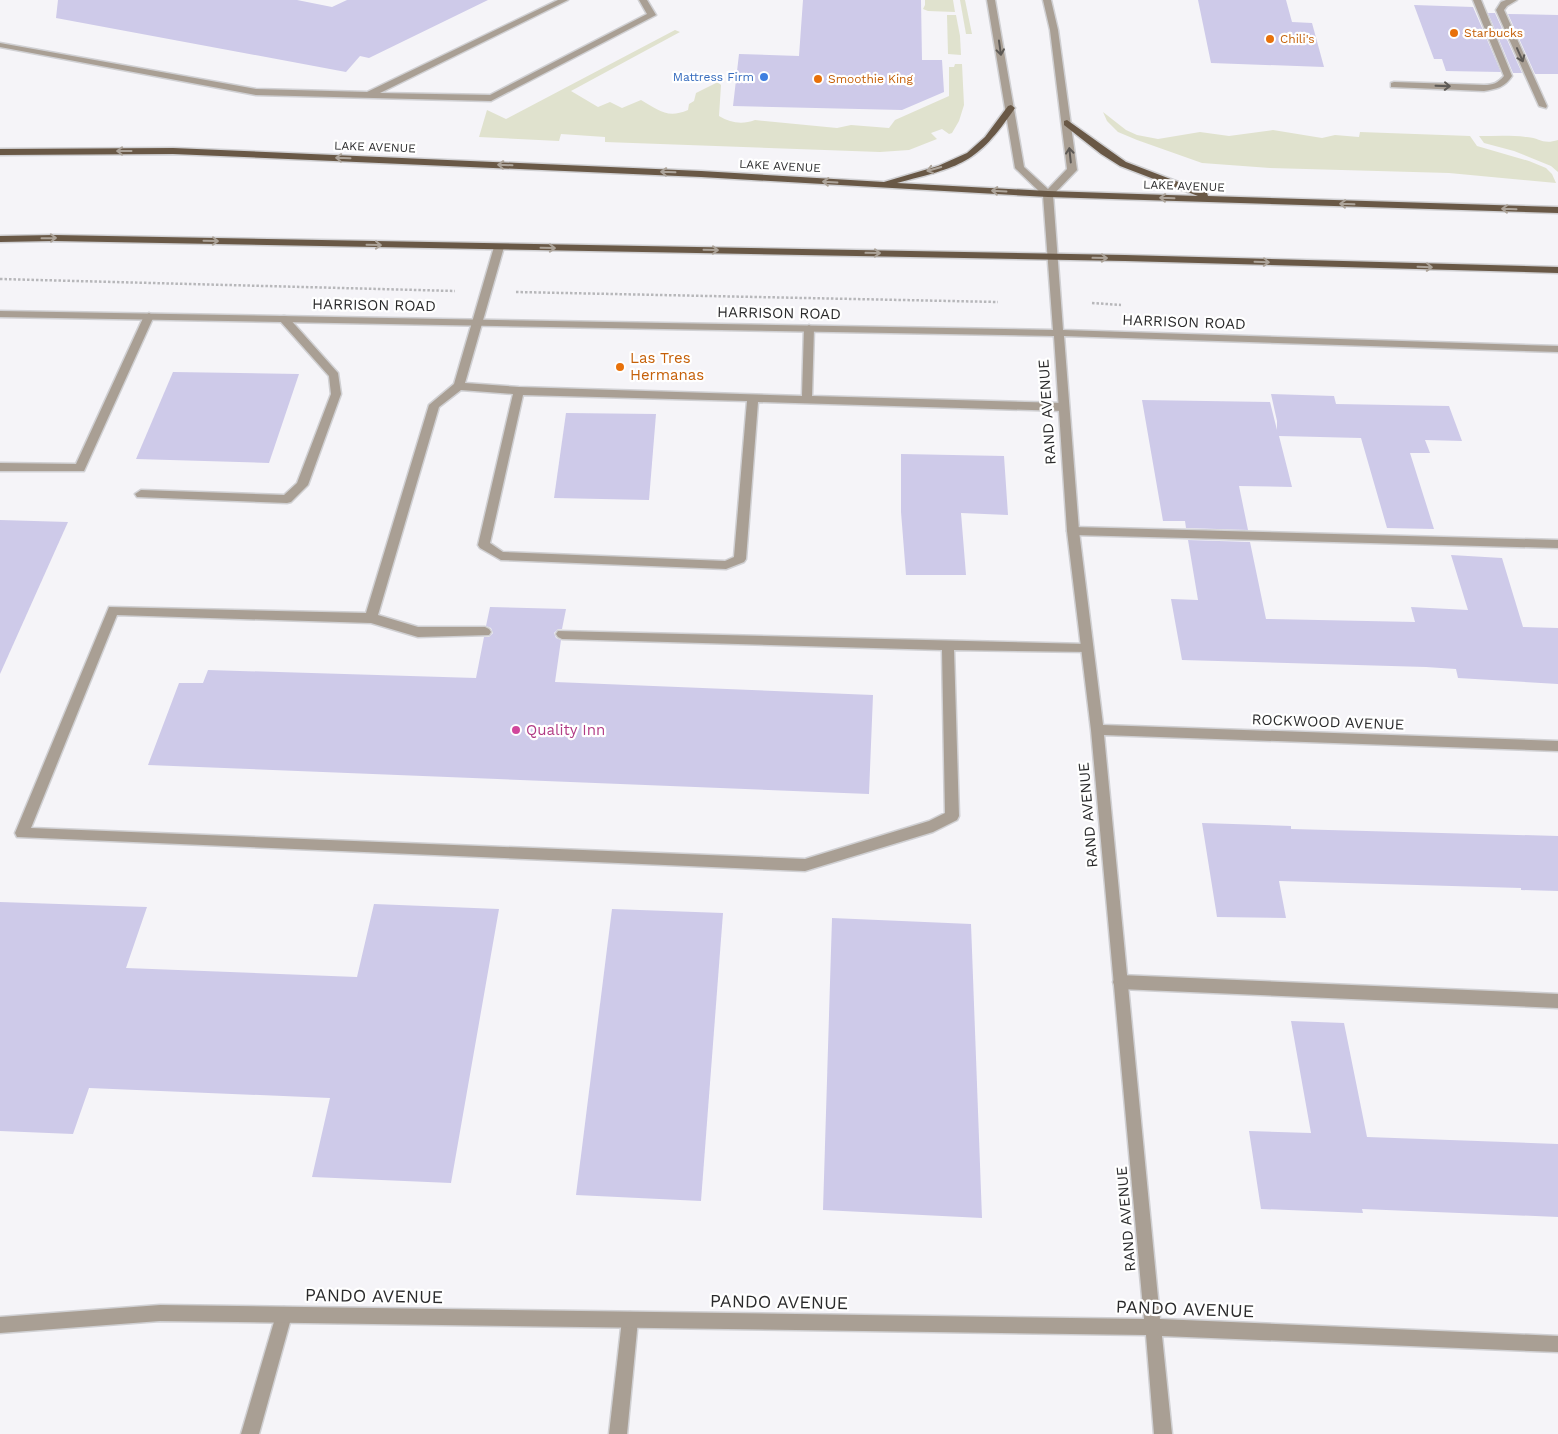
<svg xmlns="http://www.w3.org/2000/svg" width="1558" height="1434" font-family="'Work Sans',sans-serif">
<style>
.green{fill:#e0e2ce}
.building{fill:#cecae9}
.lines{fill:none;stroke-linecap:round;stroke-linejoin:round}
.lane-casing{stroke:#d0d0d3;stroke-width:3}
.street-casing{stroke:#d0d0d3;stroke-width:3}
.primary-casing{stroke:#d0d0d3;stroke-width:3}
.path{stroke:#b7b7ba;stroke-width:2.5;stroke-dasharray:2.5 2;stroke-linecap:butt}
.lane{fill:#a99f94;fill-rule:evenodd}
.street{fill:#a99f94;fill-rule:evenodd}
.primary{fill:#695846;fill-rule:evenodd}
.oneway{stroke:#5d5955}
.oneway2{stroke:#aca399}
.food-dot{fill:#e8710a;stroke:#fff;stroke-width:2}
.shop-dot{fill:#3f7fe0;stroke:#fff;stroke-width:2}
.hotel-dot{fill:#d1479c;stroke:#fff;stroke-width:2}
.labels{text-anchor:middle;stroke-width:4.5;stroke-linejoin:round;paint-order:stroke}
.far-food-label{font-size:12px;fill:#c56008;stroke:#fff;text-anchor:start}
.far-shop-label{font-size:12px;fill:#366cbe;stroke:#fff;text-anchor:end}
.far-street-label{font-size:12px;fill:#2a2a2b;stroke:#fff}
.street-label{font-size:15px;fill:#2a2a2b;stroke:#fff}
.food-label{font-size:15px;fill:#c56008;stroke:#fff;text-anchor:start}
.hotel-label{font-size:15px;fill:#b23c85;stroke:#fff;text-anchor:start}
.near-street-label{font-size:18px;fill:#2a2a2b;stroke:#fff}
</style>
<rect width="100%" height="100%" fill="#f5f4f8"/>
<!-- green -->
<g class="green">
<polygon points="925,0 953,0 955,12 928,11 923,9 925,5"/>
<polygon points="960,0 965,0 972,34 966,34"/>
<polygon points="947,15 956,15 960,36 961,55 948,54"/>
<path d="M675 30 680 32 571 91 598 107 610 102 622 108 641 100C659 110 667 119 688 110L689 104 694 101 696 93 718 82 721 85 719 116C731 123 742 125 755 120L837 128 851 125 889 128 895 120 949 96V67H954L955 64H962L964 105 959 121 952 133 949 134 942 129 931 133 937 139 909 150 880 152 605 142V137L561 134 559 141 479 137 487 110 506 119Z"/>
<polygon points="1103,112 1126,130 1137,135 1158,139 1200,132 1229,136 1273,130 1322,138 1335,135 1359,137 1360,132 1470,136 1477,146 1529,161 1546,168 1552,174 1556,183 1449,173 1270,168 1202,163 1137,140 1118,132 1107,121"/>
<path d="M1479 136C1495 136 1511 135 1527 137 1540 138 1543 145 1558 140V172L1551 166 1514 151 1484 143Z"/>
</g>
<!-- building -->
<g class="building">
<polygon points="58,0 297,0 332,7 347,0 488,0 369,58 360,56 346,72 56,18"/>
<polygon points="803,0 921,0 922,60 942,60 944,92 902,110 733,106 739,54 799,56"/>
<polygon points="1198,0 1286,0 1292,22 1312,23 1324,67 1211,63"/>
<polygon points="1414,5 1473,7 1501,72 1446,71 1442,59 1434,59"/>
<polygon points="1488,13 1495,13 1522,73 1513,73"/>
<polygon points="1508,14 1558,15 1558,74 1535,74"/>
<polygon points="173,372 299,374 269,463 136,459"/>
<polygon points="1271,394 1334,396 1336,404 1449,406 1462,441 1425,440 1430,453 1410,453 1434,529 1387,528 1361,438 1279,436 1292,487 1239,486 1248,530 1186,528 1185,521 1163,521 1142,400 1270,402 1277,430 1277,421"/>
<polygon points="566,413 656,414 649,500 554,498"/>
<polygon points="901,454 1004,456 1008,515 961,513 966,575 906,575 901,512"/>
<polygon points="0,520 68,522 0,674"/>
<polygon points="1188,540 1250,542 1266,619 1415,622 1411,607 1468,610 1451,555 1502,558 1523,627 1558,628 1558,684 1458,678 1456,669 1426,667 1182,660 1171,599 1198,600"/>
<polygon points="490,607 566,609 562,629 558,629 554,633 556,638 561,640 555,682 873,695 869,794 148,765 179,683 203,683 208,670 476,678 484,637 489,637 493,633 491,628 486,626"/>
<polygon points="1202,823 1291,826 1291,829 1558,836 1558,891 1521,890 1521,888 1279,881 1286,918 1217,917"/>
<polygon points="0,902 147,907 126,968 357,977 374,904 499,909 451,1183 312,1177 330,1098 89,1088 73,1134 0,1131"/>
<polygon points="612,909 723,913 701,1201 576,1195"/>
<polygon points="832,918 971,924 982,1218 823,1210"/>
<polygon points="1291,1021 1344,1023 1367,1137 1558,1144 1558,1217 1362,1209 1363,1213 1261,1209 1249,1131 1311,1133"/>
</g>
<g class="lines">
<!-- lane casing -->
<g class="lane-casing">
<g id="lane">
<polygon points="558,0 568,0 380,93 490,95 647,14 639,0 647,0 656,15 491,101 256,95 0,47 0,43 256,89 367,92"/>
<path d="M1473 0H1481L1512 76C1505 87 1497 89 1484 91L1391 87V83L1394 82 1484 85C1493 85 1498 83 1504 76Z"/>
<polygon points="1506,0 1517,0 1507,6 1504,10 1547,106 1546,108 1539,106 1496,10 1501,2"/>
<path d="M499 244 504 247 465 383 519 387 802 396 804 328 809 325 814 328 812 396 1063 403 1068 407 1063 411 758 402 746 559 744 562 726 569 501 560 480 548 478 545 513 394 461 390 439 407 378 615 418 627H485L489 629 491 632 489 635 418 637 371 623 117 615 31 828 805 859 929 821 945 813 942 650 562 639 558 637 556 634 558 631 1087 644 1091 646 1093 649 1091 652 954 650 959 816 957 820 933 832 805 871 17 837 15 833 109 607 366 613 429 405 454 384 494 247ZM523 395 747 401 734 557 725 561 503 552 490 543Z"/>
<polygon points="149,313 154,316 84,471 0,471 0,463 76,464 144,316"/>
<polygon points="284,316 288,317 338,373 341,394 308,485 291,502 287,503 137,497 135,494 141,490 284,495 297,483 331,394 329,376 280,321 280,317"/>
<polygon points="1073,527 1558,540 1558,548 1073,535 1067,531"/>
<polygon points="1120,975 1558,994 1558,1008 1120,989 1115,987 1113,982 1115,977"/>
<polygon points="284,1307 290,1309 292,1315 259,1434 241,1434 276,1315 278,1309"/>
<polygon points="630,1312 636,1314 638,1320 627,1434 609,1434 622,1320 624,1314"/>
</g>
</g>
<!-- street casing -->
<g class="street-casing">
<polygon id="street" points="987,0 995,0 1024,167 1048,189 1067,169 1050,30 1043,0 1051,0 1058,30 1077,170 1053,195 1063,330 1558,346 1558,352 1064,336 1079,531 1103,725 1558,741 1558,751 1104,735 1160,1319 1558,1336 1558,1352 1162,1336 1172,1434 1154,1434 1146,1335 160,1321 0,1333 0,1317 160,1305 1144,1319 1091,730 1067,531 1054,336 0,317 0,311 1053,330 1043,195 1015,168"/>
</g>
<!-- primary casing -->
<g class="primary-casing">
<g id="primary">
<path d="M1011 105 1015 108C976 165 961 166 897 183L1048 191 1198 196 1120 166 1101 154 1064 125V121L1067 120 1126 162 1207 193 1208 196 1558 207V213L1048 197 701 177 173 154 0 155V149L173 148 701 171 884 182 938 166 967 153 985 137 1008 106Z"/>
<polygon points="54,235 1125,255 1558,267 1558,273 1125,261 54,241 0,242 0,236"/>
</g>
</g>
<!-- path -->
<g class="path">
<polyline points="0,279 455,291"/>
<polyline points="516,292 998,302"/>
<polyline points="1092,303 1121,305"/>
</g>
<!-- lane -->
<use href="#lane" class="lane"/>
<!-- street -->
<use href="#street" class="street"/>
<!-- primary -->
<use href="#primary" class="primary"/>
</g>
<!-- one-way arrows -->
<defs><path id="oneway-shaft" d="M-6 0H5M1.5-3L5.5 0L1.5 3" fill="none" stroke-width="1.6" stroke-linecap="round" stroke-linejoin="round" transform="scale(1.25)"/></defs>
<g class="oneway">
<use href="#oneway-shaft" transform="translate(1000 48) rotate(82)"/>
<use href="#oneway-shaft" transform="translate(1520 55) rotate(66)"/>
<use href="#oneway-shaft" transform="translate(1443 86) rotate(2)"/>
<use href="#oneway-shaft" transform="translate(1070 155) rotate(-96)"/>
</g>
<g class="oneway2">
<use href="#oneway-shaft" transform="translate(124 151) rotate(-180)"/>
<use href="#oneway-shaft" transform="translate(343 158) rotate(-178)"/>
<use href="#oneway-shaft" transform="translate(505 165) rotate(-178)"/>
<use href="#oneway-shaft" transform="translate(934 169) rotate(164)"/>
<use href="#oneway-shaft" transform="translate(668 172) rotate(-178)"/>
<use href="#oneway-shaft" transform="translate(830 182) rotate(-177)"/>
<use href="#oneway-shaft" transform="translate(999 191) rotate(-177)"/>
<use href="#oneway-shaft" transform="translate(1167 198) rotate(-178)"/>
<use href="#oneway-shaft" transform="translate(1347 204) rotate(-178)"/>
<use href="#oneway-shaft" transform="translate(1509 209) rotate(-178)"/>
<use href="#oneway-shaft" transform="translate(49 238) rotate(-1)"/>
<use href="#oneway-shaft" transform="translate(211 241) rotate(1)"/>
<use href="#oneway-shaft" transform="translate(374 245) rotate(1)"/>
<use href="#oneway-shaft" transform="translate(548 248) rotate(1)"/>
<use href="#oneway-shaft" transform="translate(711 250) rotate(1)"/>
<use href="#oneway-shaft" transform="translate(873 253) rotate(1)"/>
<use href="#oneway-shaft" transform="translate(1100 258) rotate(1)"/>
<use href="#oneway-shaft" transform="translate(1262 262) rotate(2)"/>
<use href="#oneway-shaft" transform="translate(1425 267) rotate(2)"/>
</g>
<!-- markers -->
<g class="food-dot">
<circle cx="1454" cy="33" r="5"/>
<circle cx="1270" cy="39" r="5"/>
<circle cx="818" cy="79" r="5"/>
<circle cx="620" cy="367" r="5"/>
</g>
<circle class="shop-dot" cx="764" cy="77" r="5"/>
<circle class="hotel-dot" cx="516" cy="730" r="5"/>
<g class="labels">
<!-- far-food labels -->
<g class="far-food-label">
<text x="1464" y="37">Starbucks</text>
<text x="1280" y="43">Chili's</text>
<text x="828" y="83">Smoothie King</text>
</g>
<!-- far-shop labels -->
<g class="far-shop-label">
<text x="754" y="81">Mattress Firm</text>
</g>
<!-- far-street labels -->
<g class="far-street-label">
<text transform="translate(375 147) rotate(2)" y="4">LAKE AVENUE</text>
<text transform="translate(780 166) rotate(3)" y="4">LAKE AVENUE</text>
<text transform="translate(1184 186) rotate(2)" y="4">LAKE AVENUE</text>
</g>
<!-- street labels -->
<g class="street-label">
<text transform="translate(374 305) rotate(1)" y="5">HARRISON ROAD</text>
<text transform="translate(779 313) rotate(1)" y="5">HARRISON ROAD</text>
<text transform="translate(1184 322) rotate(2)" y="5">HARRISON ROAD</text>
<text transform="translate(1047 412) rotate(-94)" y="5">RAND AVENUE</text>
<text transform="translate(1328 722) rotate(2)" y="5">ROCKWOOD AVENUE</text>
<text transform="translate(1088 815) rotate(-95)" y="5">RAND AVENUE</text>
<text transform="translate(1126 1219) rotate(-95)" y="5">RAND AVENUE</text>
</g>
<!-- food labels -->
<g class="food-label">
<text x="630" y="363">Las Tres<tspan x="630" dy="17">Hermanas</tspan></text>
</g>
<!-- hotel labels -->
<g class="hotel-label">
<text x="526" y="735">Quality Inn</text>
</g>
<!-- near-street labels -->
<g class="near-street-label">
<text transform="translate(374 1296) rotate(1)" y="6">PANDO AVENUE</text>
<text transform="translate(779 1302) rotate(1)" y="6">PANDO AVENUE</text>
<text transform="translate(1185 1309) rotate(2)" y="6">PANDO AVENUE</text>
</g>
</g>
</svg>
